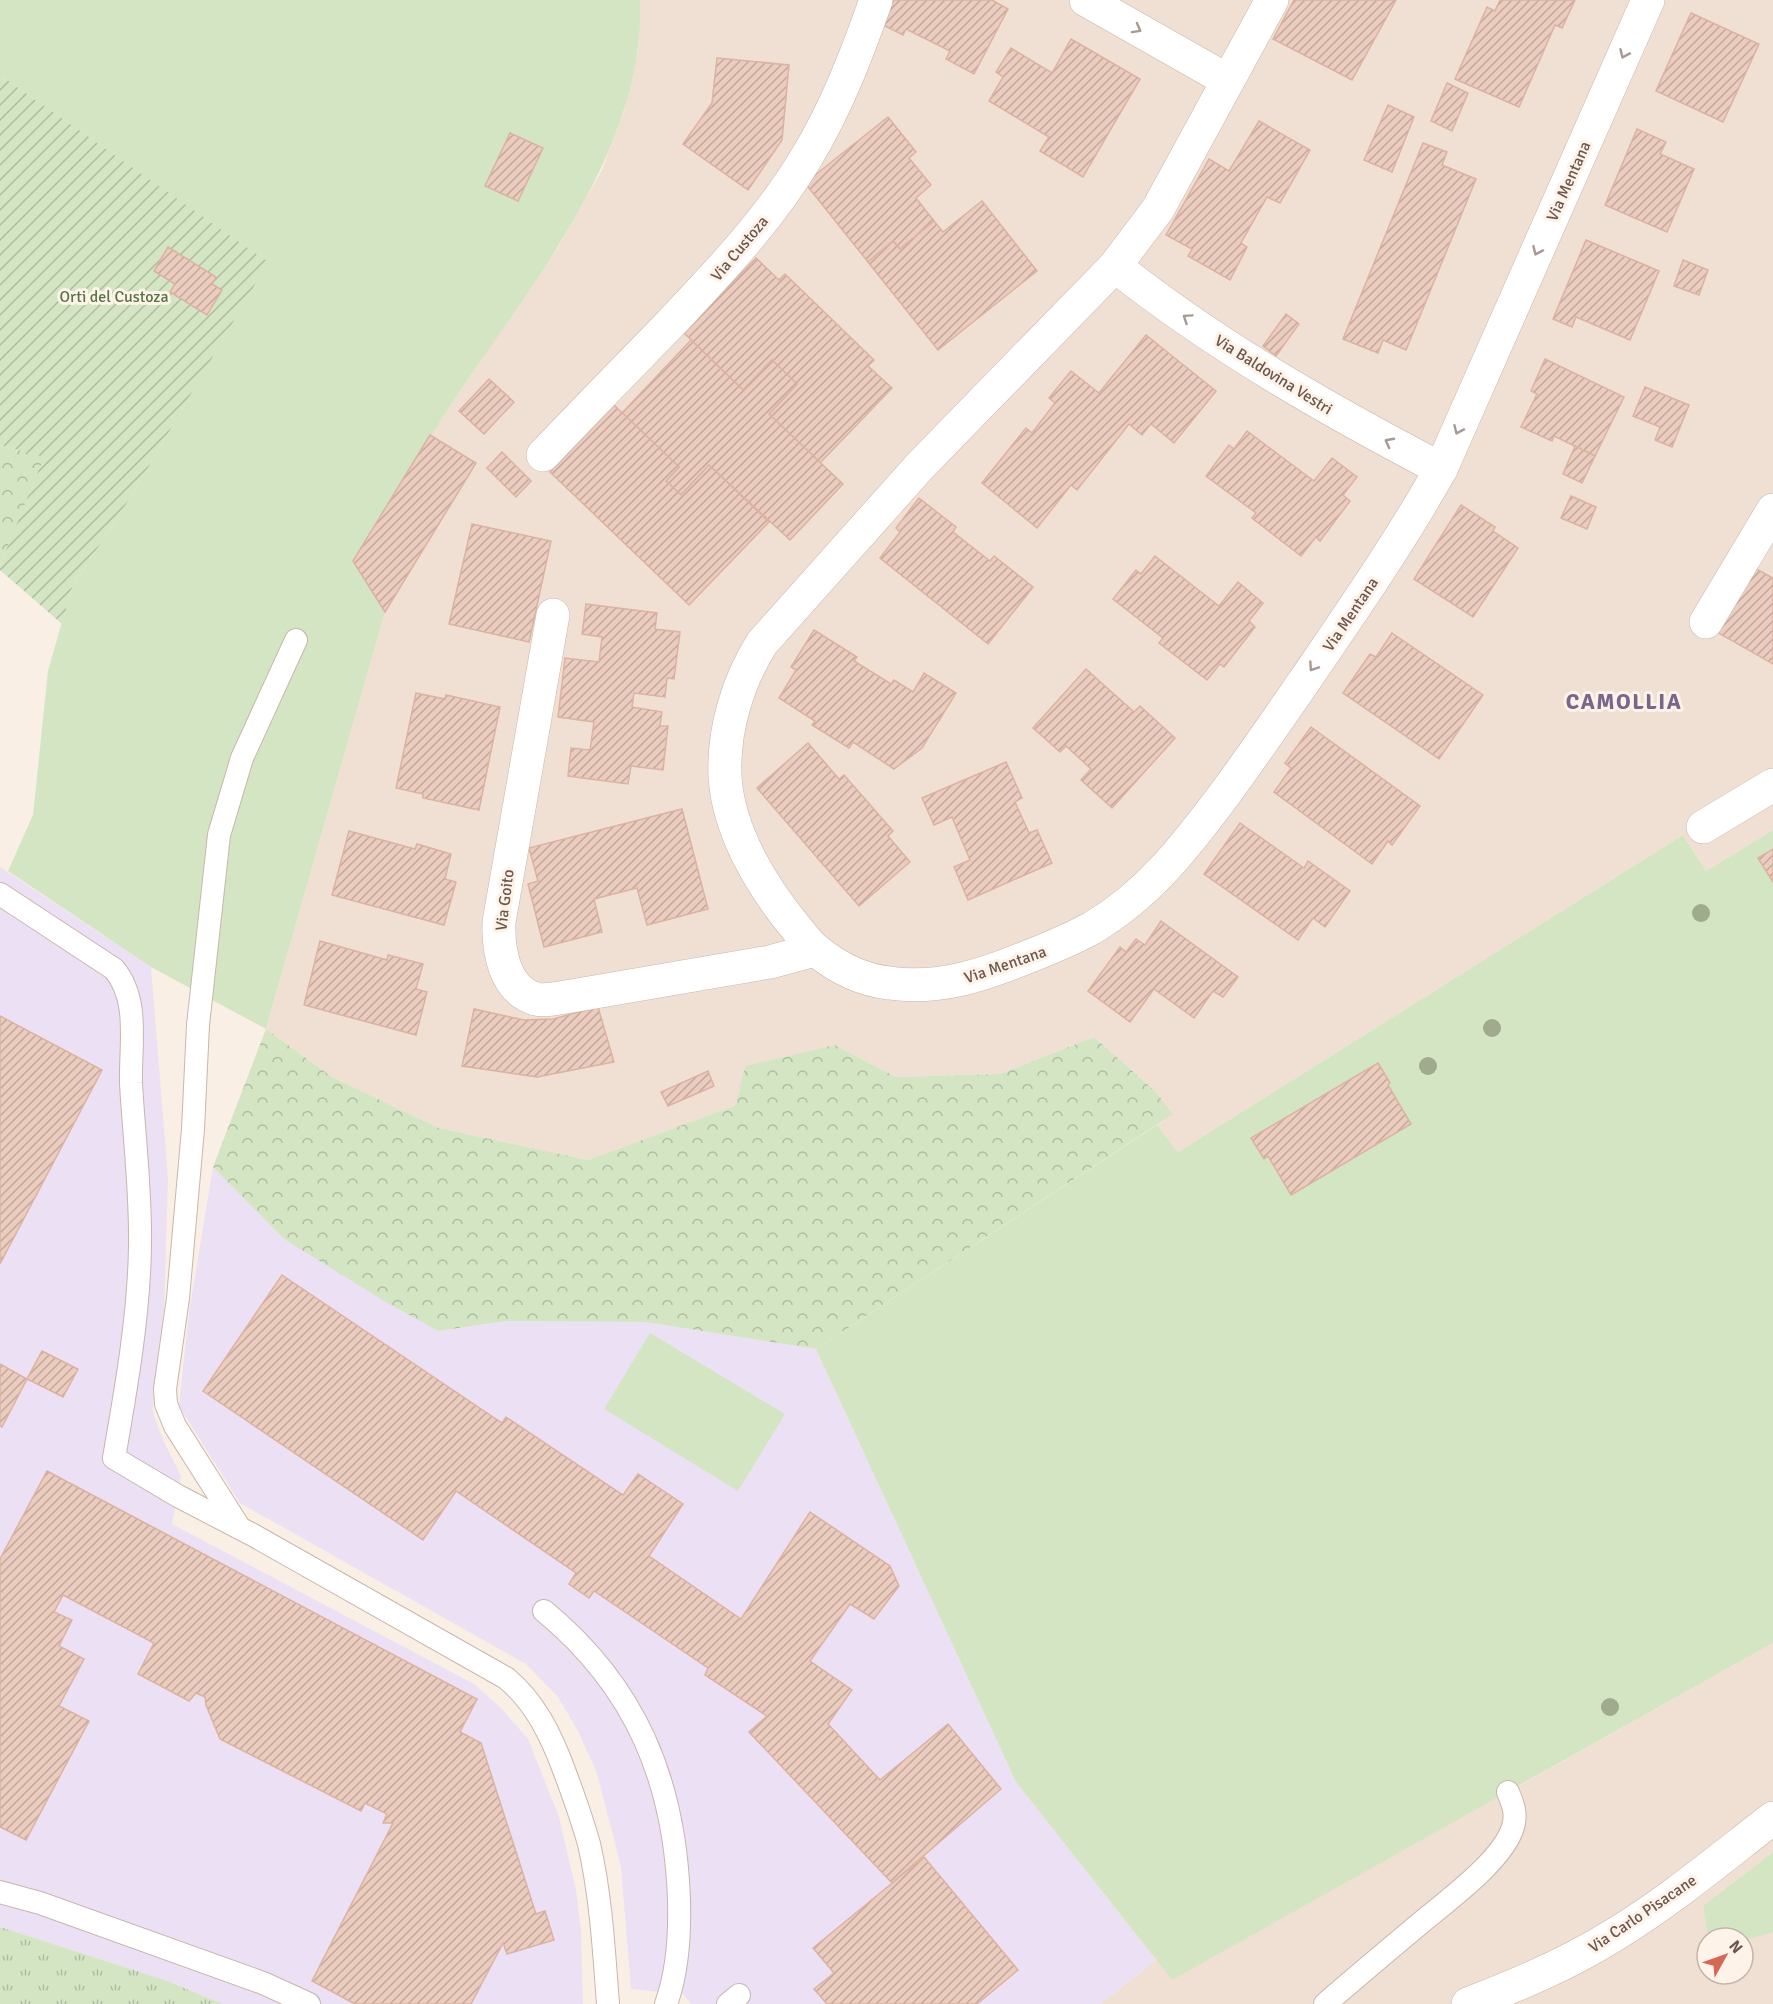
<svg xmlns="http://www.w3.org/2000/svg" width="1773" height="2004" font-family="Signika,sans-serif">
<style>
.residential{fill:#f0e0d3}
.education{fill:#ece0f5}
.grass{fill:#d4e5c4}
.forest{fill:url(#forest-crowns)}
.park{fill:url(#park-tufts)}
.garden{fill:url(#garden-furrows)}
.building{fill:url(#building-hatch);stroke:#dcb2a1;stroke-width:1.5}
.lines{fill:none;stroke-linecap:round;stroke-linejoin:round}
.service-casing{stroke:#c8b6ab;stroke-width:24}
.minor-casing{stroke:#c8b6ab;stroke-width:34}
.tertiary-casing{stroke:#c8b6ab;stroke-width:34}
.service{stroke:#fff;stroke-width:22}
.minor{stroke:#fff;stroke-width:33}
.tertiary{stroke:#fff;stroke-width:33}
.tree{fill:#a0ab8d}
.oneway{stroke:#a89994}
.labels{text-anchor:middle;stroke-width:6;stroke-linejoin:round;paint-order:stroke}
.street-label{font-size:16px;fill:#6e554c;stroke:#fdf3e9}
.park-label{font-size:16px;fill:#587346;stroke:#fdf3e9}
.district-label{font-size:22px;font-weight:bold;letter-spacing:1.5px;fill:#7a658b;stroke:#fdf3e9}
</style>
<defs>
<pattern id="forest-crowns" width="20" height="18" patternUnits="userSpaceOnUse" patternTransform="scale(1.5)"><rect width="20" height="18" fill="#d4e5c4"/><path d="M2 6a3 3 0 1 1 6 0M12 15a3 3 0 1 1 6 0" fill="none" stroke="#b0bca1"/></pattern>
<pattern id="park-tufts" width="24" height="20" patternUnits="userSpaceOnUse" patternTransform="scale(1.5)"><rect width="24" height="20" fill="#d4e5c4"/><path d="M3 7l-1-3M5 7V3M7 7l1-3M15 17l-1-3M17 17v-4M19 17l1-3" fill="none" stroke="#b0bca1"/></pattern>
<pattern id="garden-furrows" width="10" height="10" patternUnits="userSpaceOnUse" patternTransform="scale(1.5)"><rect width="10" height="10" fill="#d4e5c4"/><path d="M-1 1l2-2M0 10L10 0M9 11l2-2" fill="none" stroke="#b0bca1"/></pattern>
<pattern id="building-hatch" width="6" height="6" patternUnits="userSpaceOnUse" patternTransform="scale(1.5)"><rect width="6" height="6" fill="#ebccbe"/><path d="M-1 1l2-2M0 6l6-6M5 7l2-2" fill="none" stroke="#c3a89d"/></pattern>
</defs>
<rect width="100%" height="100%" fill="#f9efe4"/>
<!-- residential -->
<g class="residential">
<polygon points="640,0 1773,0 1773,830 1706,871 1683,835 1178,1152 1157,1125 1173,1114 1156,1092 1094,1037 1000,1074 896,1077 835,1045 746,1066 736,1105 588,1160 439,1128 332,1077 266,1029 385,612 353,561 430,435 560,244 602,170 624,111 638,50"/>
<polygon points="1773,1643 1773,1852 1703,1906 1708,1938 1707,1974 1743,1974 1743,1940 1773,1931 1773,2004 1101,2004 1156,1960 1508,1792"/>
</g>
<!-- education -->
<g class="education">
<polygon points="0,867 151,967 168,1179 164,1310 154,1384 153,1413 164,1442 181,1476 172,1524 474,1684 501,1708 528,1739 559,1817 576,1890 581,1931 583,2004 223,2004 162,1979 0,1927"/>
<polygon points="213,1167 284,1239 438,1331 506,1321 645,1322 816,1349 1016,1782 1156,1960 1101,2004 691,2004 683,1994 631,1989 621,1867 597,1773 578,1731 558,1697 526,1664 240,1503 179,1406 189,1313"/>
</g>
<!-- grass -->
<g class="grass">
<path d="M0 0H640C646 143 538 276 462 388 424 444 389 503 353 561L385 612 266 1029 151 967 8 871 33 815 48 671 72 587 132 495 267 262 0 75Z"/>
<polygon points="1773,830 1773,1643 1172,1980 1016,1782 816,1349 1157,1125 1178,1152 1683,835 1706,871"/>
<polygon points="650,1333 785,1414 738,1491 604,1409"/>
<polygon points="1773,1852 1773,1932 1743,1941 1743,1938 1708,1938 1703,1906"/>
</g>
<!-- forest -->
<g class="forest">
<polygon points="0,445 45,457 0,565"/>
<polygon points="266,1029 332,1077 439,1128 588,1160 736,1105 745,1066 835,1045 896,1077 1000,1074 1094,1037 1156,1092 1173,1114 816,1349 645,1322 506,1321 438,1331 389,1304 284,1239 213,1167"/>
</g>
<!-- park -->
<polygon class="park" points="0,1927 162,1979 223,2004 0,2004"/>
<!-- garden -->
<polygon class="garden" points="0,75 268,262 132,495 72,587 62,624 0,570 0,565 44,457 0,445"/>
<!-- building -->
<g class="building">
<polygon points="894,0 992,0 1008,9 974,74 946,59 950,51 906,29 903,35 881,24"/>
<polygon points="1294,0 1396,0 1352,80 1273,39"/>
<polygon points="1500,0 1575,0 1562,28 1555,25 1519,107 1455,79 1487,7 1495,11"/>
<polygon points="1691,13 1759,44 1723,122 1656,91"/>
<polygon points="1071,39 1140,79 1083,177 1040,151 1049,137 989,101 1003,77 996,72 1011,48 1052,73"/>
<polygon points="717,58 789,65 782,140 748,190 683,144 712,103"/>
<polygon points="1447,83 1468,93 1452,131 1431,121"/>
<polygon points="1388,105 1414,117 1392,172 1364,160"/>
<polygon points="888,117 916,152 909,158 931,185 916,198 934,221 900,249 893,241 868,262 805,183"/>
<polygon points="1259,121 1310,150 1280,203 1267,197 1241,243 1247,247 1230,280 1188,256 1192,249 1166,235 1209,159 1229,171"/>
<polygon points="1637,129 1666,142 1660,154 1694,169 1667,232 1605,205"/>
<polygon points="510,133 543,148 518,201 485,186"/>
<polygon points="1423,143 1447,152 1442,165 1476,179 1406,350 1383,340 1378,353 1343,339"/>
<polygon points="982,201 1037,271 938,350 868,262 893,241 900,249 934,221 943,232"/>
<polygon points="1586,240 1659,271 1630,340 1576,317 1572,327 1553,319"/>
<polygon points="168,247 216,277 212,284 222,290 207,315 170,292 175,284 154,271"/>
<polygon points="756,258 779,280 785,274 874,360 868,366 892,388 820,463 769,414 797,384 772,360 743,390 684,333"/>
<polygon points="1683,260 1708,270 1699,295 1674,286"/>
<polygon points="1286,314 1299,324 1276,356 1263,346"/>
<polygon points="1146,335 1216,391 1174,443 1151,424 1142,435 1129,424 1077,490 1071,485 1037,528 982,483 1026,428 1032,433 1055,403 1049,398 1071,371 1099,393"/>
<polygon points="691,340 743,390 772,360 797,384 769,414 843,484 790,540 709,465 681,495 666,481 679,467 622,413"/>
<polygon points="1545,359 1624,397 1595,456 1554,436 1552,441 1521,427 1537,394 1531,391"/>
<polygon points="489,379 514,402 484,434 459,411"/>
<polygon points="1645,387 1689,405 1672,447 1655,440 1660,427 1633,416"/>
<polygon points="614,405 679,467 666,481 681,495 709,465 769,522 689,605 550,472"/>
<polygon points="1247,431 1314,481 1332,458 1357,477 1343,495 1350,501 1320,541 1316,537 1301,556 1252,518 1256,513 1206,476 1229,445 1234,449"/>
<polygon points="430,435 476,463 385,612 353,561"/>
<polygon points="1575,446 1595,456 1582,483 1563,474"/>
<polygon points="502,452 531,481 516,497 487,468"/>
<polygon points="1571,496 1596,507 1587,529 1561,518"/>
<polygon points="919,498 956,527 953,532 990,561 994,556 1033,587 988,644 880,558 900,532 896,528"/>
<polygon points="1461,505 1495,527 1493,531 1518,548 1473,617 1414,579"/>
<polygon points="472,524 551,541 529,642 449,624"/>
<polygon points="1155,556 1219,606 1238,582 1263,603 1249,621 1255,627 1224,667 1220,664 1207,680 1159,643 1163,638 1113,599 1136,570 1141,574"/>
<polygon points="1751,566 1773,578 1773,664 1715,631"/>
<polygon points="586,604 657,613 655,629 680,632 674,679 667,678 665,697 634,693 632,707 662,712 660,726 668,726 663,770 631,766 628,784 568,776 571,748 590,750 594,722 558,717 565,658 599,662 602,637 582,634"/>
<polygon points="814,630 857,657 854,661 891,684 894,680 913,692 924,673 956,693 922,748 894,769 853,742 849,748 812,725 815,721 779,698 796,670 791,667"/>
<polygon points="1392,633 1483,695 1439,759 1343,693 1370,654 1376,657"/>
<polygon points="1086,669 1134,712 1140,706 1175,738 1112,808 1081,780 1091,769 1066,746 1060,752 1033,728"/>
<polygon points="416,693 445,699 446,695 500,707 479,810 423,798 423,794 396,788"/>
<polygon points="1311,727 1420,806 1392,845 1388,841 1372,864 1274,792 1291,768 1285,763"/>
<polygon points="808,743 839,779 844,775 893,831 888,836 910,862 859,906 757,788"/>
<polygon points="1006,762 1022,798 1015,802 1029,833 1037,830 1052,863 968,900 954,867 970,860 952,817 934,825 922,798"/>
<polygon points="682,809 708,909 647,925 637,888 594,899 602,932 544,947 528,884 538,881 529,848"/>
<polygon points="1240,823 1304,868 1308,861 1350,891 1325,927 1313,918 1298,940 1204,874"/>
<polygon points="349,831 415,849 417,844 451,854 445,879 456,882 444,925 332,895"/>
<polygon points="1773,849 1773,882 1758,858"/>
<polygon points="1161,921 1238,977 1223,997 1213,991 1194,1018 1154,989 1130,1022 1088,991 1120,947 1126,952 1136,939 1145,945"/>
<polygon points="320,941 387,960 388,955 423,964 416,989 427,992 416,1035 304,1005"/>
<polygon points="598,1007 614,1062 537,1077 462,1066 474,1009 524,1020 553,1019"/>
<polygon points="0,1016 102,1070 0,1264"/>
<polygon points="1378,1063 1390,1083 1388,1085 1411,1124 1291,1195 1268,1156 1264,1159 1251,1138"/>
<polygon points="708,1071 714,1086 668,1106 661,1092"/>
<polygon points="282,1275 502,1423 506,1417 623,1495 638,1474 683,1504 649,1556 741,1619 810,1512 890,1566 899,1586 874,1619 850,1604 810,1661 852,1690 828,1724 880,1780 948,1724 1001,1789 892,1883 749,1732 767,1716 705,1675 708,1668 594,1591 589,1598 569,1584 576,1573 456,1491 423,1540 203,1391"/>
<polygon points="42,1351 78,1369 63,1397 27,1379"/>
<polygon points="0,1364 27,1379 2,1427 0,1426"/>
<polygon points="47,1471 477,1699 460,1732 481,1743 536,1914 545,1911 554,1940 507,1954 503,1943 471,2004 355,2004 312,1981 393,1823 383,1823 387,1814 365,1803 361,1811 220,1739 206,1705 205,1697 196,1693 189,1701 138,1674 154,1643 63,1595 54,1612 72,1620 59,1646 84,1659 59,1706 89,1721 26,1840 0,1827 0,1559"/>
<polygon points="924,1857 1018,1970 977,2004 827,2004 814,1989 834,1973 813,1948"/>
</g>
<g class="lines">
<!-- service casing -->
<g class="service-casing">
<g id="service">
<path d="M0 894 114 969C140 1000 130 1045 131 1083 134 1137 141 1191 140 1246 139 1316 126 1389 114 1458L178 1496 253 1535 506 1678C535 1702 551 1735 564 1770 573 1794 582 1819 589 1844 601 1896 604 1951 608 2004"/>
<polyline points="239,1527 175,1426 166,1404 165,1389 178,1298 193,1129 198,1025 219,835 242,758 296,640"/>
<path d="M544 1611C636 1687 675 1781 679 1900 680 1934 678 1971 666 2004"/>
<polyline points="0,1892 40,1903 263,1983 309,2004"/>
<polyline points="728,2004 739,1995"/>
<path d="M1325 2004C1355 1978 1386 1952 1417 1926 1444 1903 1503 1861 1513 1827 1517 1814 1513 1804 1508 1792"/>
</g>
</g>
<!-- minor casing -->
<g class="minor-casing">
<g id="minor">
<polyline points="1086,0 1227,80"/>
<path d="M1272 0 1158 209 1115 266 920 466 762 643C738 681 723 730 725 776 728 831 762 887 797 929 803 936 809 945 817 951 838 968 862 980 889 983 938 990 980 976 1025 958 1048 949 1070 940 1092 928 1149 894 1185 847 1224 795 1252 757 1278 719 1305 680 1352 611 1400 542 1441 469L1648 0"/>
<path d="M1115 266C1216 346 1328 410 1441 469"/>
<path d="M543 455C585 411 628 367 670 324 719 272 769 220 806 158 836 109 857 54 876 0"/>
<path d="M553 615 499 922C498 950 504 990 536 999 544 1001 552 999 560 998L770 962 814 950"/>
<polyline points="1706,622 1773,510"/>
<polyline points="1703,827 1773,785"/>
</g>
</g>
<!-- tertiary casing -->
<g class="tertiary-casing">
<path id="tertiary" d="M1468 2004C1518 1985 1568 1964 1614 1935 1670 1901 1721 1858 1773 1818"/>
</g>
<!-- service -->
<use href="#service" class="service"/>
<!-- minor -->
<use href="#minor" class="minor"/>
<!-- tertiary -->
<use href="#tertiary" class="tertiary"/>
</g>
<!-- trees -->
<g class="tree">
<circle cx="1701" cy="913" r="9"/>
<circle cx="1492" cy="1028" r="9"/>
<circle cx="1428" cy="1066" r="9"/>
<circle cx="1610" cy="1707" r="9"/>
</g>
<!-- one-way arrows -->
<defs><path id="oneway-chevron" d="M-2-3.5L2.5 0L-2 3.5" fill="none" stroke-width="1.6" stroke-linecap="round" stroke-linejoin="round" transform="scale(1.5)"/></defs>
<g class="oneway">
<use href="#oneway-chevron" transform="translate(1137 29) rotate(29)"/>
<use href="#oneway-chevron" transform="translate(1624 54) rotate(114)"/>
<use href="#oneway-chevron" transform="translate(1537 251) rotate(114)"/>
<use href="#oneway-chevron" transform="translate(1187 318) rotate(-146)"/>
<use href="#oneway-chevron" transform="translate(1458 430) rotate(114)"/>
<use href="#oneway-chevron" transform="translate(1389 442) rotate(-152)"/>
<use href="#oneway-chevron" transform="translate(1313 667) rotate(124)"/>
</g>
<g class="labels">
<!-- street labels -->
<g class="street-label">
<text transform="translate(1568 181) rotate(-66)" y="6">Via Mentana</text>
<text transform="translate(739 248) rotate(-50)" y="6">Via Custoza</text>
<text transform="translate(1274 374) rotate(32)" y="6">Via Baldovina Vestri</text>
<text transform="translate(1350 614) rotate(-56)" y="6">Via Mentana</text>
<text transform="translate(504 900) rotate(-83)" y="6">Via Goito</text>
<text transform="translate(1005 964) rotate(-19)" y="6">Via Mentana</text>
<text transform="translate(1642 1913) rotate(-34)" y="6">Via Carlo Pisacane</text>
</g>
<!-- park labels -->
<g class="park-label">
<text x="114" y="302">Orti del Custoza</text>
</g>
<!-- district labels -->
<g class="district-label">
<text x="1624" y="709">CAMOLLIA</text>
</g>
</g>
<!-- north arrow -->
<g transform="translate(1725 1956) rotate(50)"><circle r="28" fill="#fdf3e9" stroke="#c4b4aa" stroke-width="1.5"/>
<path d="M0-4.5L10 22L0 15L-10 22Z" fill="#d66656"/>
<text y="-9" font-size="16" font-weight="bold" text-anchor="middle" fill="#6e554c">N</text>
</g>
</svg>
